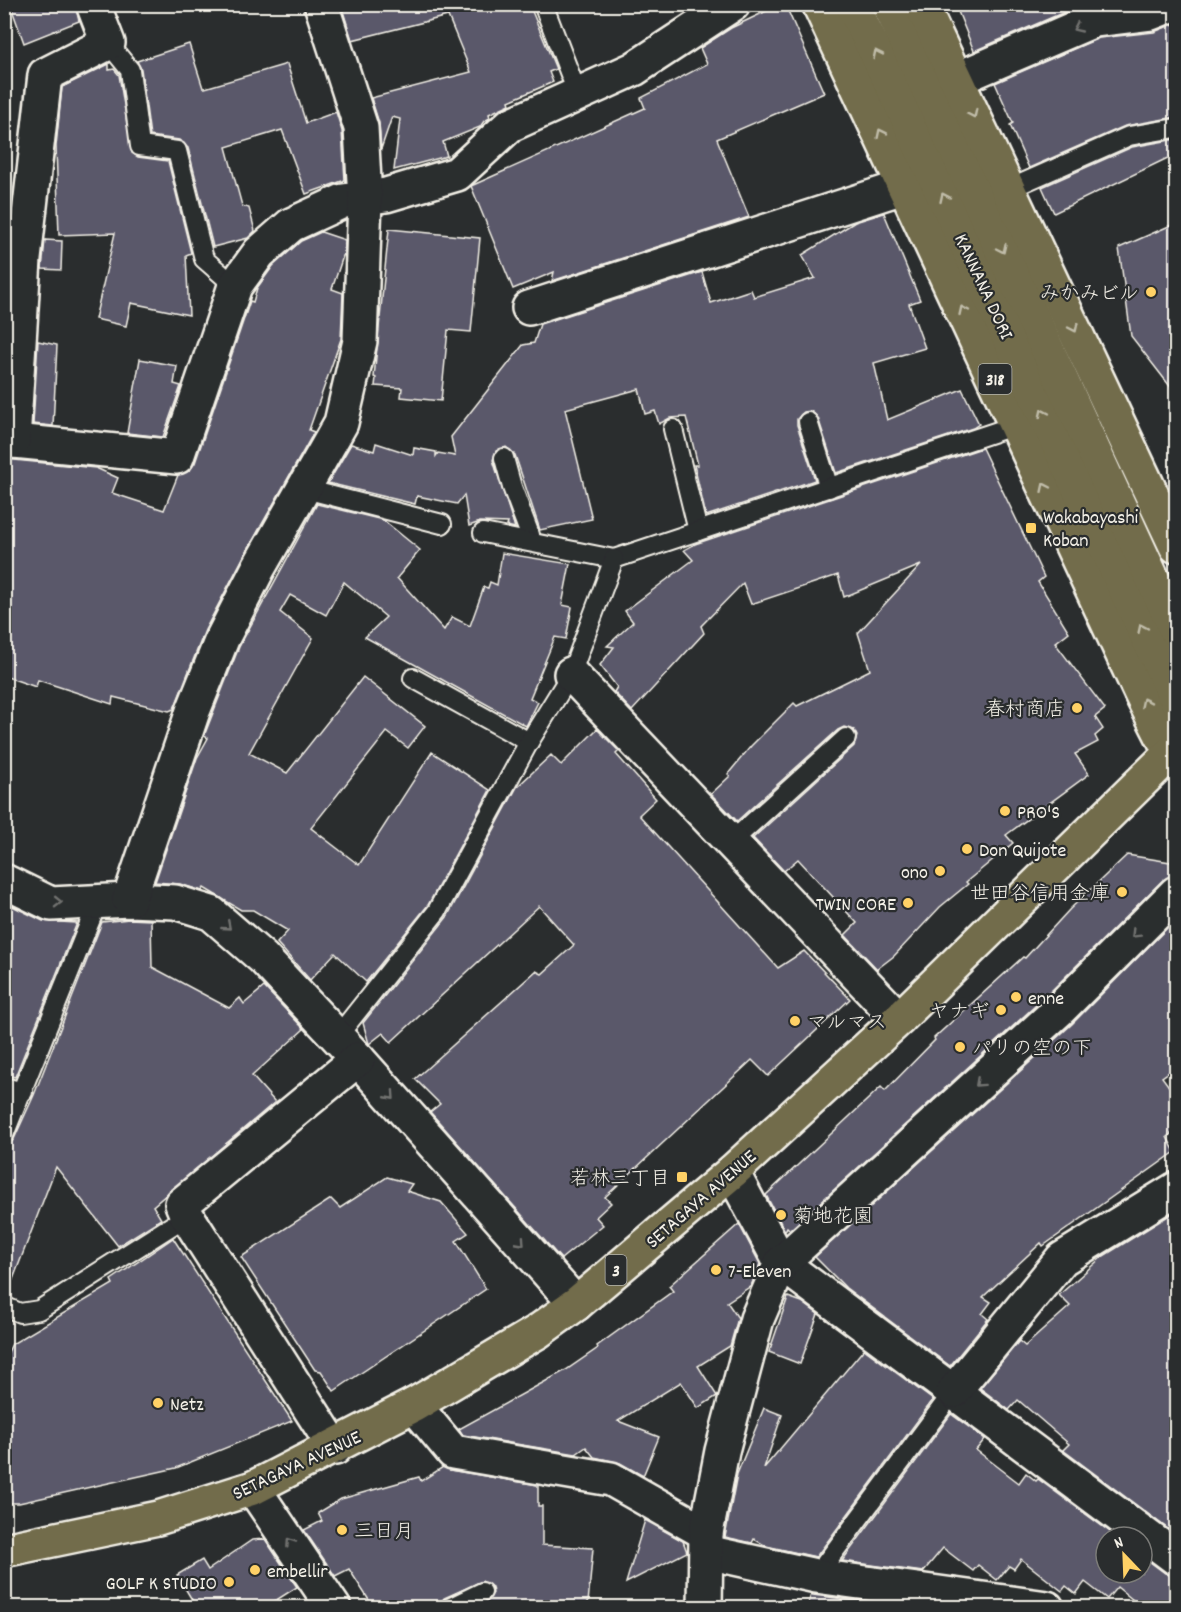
<svg xmlns="http://www.w3.org/2000/svg" width="1181" height="1612" font-family="Dekko,'Klee One',sans-serif">
<style>
.building{fill:#5a586a;stroke:#f4f1e8;stroke-width:1.5}
.lines{fill:none;stroke-linecap:round;stroke-linejoin:round}
.lane-casing{stroke:#f4f1e8;stroke-width:22}
.street-casing{stroke:#f4f1e8;stroke-width:38}
.primary-casing{stroke:#f4f1e8;stroke-width:38}
.lane{stroke:#2a2d2e;stroke-width:18}
.street{stroke:#2a2d2e;stroke-width:33}
.primary{stroke:#726c4b;stroke-width:33}
.oneway{stroke:#71726f}
.oneway2{stroke:#c0bca9}
.poi-dot{fill:#ffd166;stroke:#2a2d2e;stroke-width:2}
.labels{text-anchor:middle;stroke-width:4.5;stroke-linejoin:round;paint-order:stroke}
.shield{fill:#2a2d2e;stroke:#b7b6b0;stroke-width:1.5}
.shield-label{font-size:18px;font-weight:bold;fill:#f4f1e8}
.street-label{font-size:20px;fill:#f4f1e8;stroke:#2a2d2e}
.poi-label{font-size:20px;fill:#f4f1e8;stroke:#2a2d2e;text-anchor:start}
</style>
<rect width="100%" height="100%" fill="#2a2d2e"/>
<filter id="ink" filterUnits="userSpaceOnUse"><feTurbulence type="fractalNoise" baseFrequency=".0167" numOctaves="2"/><feDisplacementMap in="SourceGraphic" scale="12" xChannelSelector="R" yChannelSelector="G"/><feConvolveMatrix kernelMatrix="1 2 1 2 8 2 1 2 1" color-interpolation-filters="sRGB"/></filter>
<g filter="url(#ink)">
<!-- building -->
<g class="building">
<polygon points="10,4 75,4 79,21 24,43"/>
<polygon points="355,4 529,4 556,69 549,72 553,82 509,101 510,104 489,114 490,118 484,121 480,127 443,142 447,156 394,170 400,119 392,117 381,149 379,123 371,98 471,72 448,16 352,40 342,8"/>
<polygon points="781,4 785,4 824,93 717,139 749,217 552,281 554,272 513,289 471,186 645,108 641,98 707,64 700,48 731,28"/>
<polygon points="955,4 1003,4 1007,13 1027,4 1083,4 974,51"/>
<polygon points="1176,23 1176,117 1125,126 1029,168 1010,125 1013,123 995,83 1099,38 1154,32"/>
<polygon points="189,44 203,88 205,88 287,64 306,123 336,112 342,131 345,180 306,194 282,130 226,147 242,206 249,208 255,231 248,238 213,247 188,148 179,140 150,136 141,69 137,61"/>
<polygon points="109,64 109,70 114,69 119,75 132,153 138,157 168,161 191,253 186,255 189,315 131,303 126,326 95,319 115,233 59,235 56,146 62,87"/>
<polygon points="1176,139 1176,154 1054,213 1042,187 1132,147"/>
<polygon points="884,213 920,300 909,304 925,348 874,363 887,420 962,389 979,424 973,428 836,473 818,418 811,411 804,412 797,419 797,425 815,480 706,516 694,465 698,465 686,417 670,418 659,424 655,411 645,414 639,389 565,409 592,519 540,530 515,455 506,447 496,451 493,460 515,528 507,526 508,523 480,522 469,526 464,495 457,504 417,496 415,504 328,483 351,444 374,451 376,443 413,455 414,448 436,452 436,456 438,453 455,456 451,437 523,345 534,343 540,324 702,272 711,303 751,290 754,297 815,278 802,255 855,222"/>
<polygon points="1176,223 1176,394 1131,336 1119,248"/>
<polygon points="389,229 480,238 471,332 448,330 441,401 401,397 402,388 375,386 376,378 374,377"/>
<polygon points="321,232 345,240 344,253 332,289 343,293 341,339 309,430 314,432 243,558 205,630 174,709 169,711 113,697 112,704 38,680 36,687 4,676 4,459 96,468 118,478 112,493 164,510 178,475 190,470 195,463 250,301 253,302 257,288 273,266 301,241"/>
<polygon points="45,240 62,241 61,270 42,269"/>
<polygon points="38,341 57,345 53,426 33,424"/>
<polygon points="140,359 177,366 174,384 181,386 163,437 127,433"/>
<polygon points="982,448 1044,577 1038,582 1069,632 1055,643 1105,709 1095,717 1103,729 1095,736 1098,742 1075,754 1089,774 1006,835 1013,843 966,882 968,884 940,907 894,956 877,969 845,935 857,923 798,859 784,871 753,838 854,746 857,736 854,730 844,727 838,730 737,821 711,794 730,776 728,774 751,746 794,703 797,706 870,670 858,633 921,565 844,597 838,575 751,604 743,583 701,626 704,633 632,711 614,692 617,687 600,665 614,647 607,646 633,622 625,611 693,560 684,550 695,544"/>
<polygon points="317,504 383,520 420,550 397,578 444,630 452,617 470,626 484,587 488,588 490,582 497,585 502,553 570,564 562,605 572,607 566,639 555,637 530,698 538,702 526,726 365,637 386,617 344,582 326,615 290,595 280,612 313,638 249,753 287,773 363,677 425,726 408,748 387,732 311,828 359,865 432,752 490,790 428,905 366,982 335,953 310,980 277,943 288,931 253,910 241,910 204,888 202,891 180,884 155,882 197,758 208,738 204,736 211,718 239,647"/>
<polygon points="597,729 619,751 616,754 656,799 639,815 778,968 804,951 850,999 768,1076 752,1060 605,1197 611,1203 596,1217 603,1225 561,1259 430,1112 440,1104 415,1079 536,971 542,974 574,945 539,906 391,1042 383,1033 369,1044 363,1023 447,917 517,787 551,755 561,765"/>
<polygon points="1127,855 1176,863 1176,875 1163,880 1046,996 790,1230 787,1227 785,1231 766,1195 881,1087 885,1091 935,1040 934,1038 1023,957 1025,958 1070,909"/>
<polygon points="4,902 43,921 77,923 15,1077 4,1075"/>
<polygon points="129,919 151,920 152,967 229,1008 240,998 244,1004 264,987 304,1029 252,1076 275,1102 153,1206 161,1219 118,1246 56,1167 7,1295 4,1295 4,1149 14,1139 34,1095 102,922"/>
<polygon points="1176,919 1176,1067 1162,1077 1176,1096 1176,1130 1167,1137 1175,1152 1043,1246 1041,1243 983,1297 991,1302 982,1314 988,1319 950,1366 846,1288 815,1257 1072,1024"/>
<polygon points="387,1177 412,1184 407,1191 441,1202 468,1233 456,1241 486,1289 334,1391 321,1371 315,1370 241,1257 331,1199 340,1208"/>
<polygon points="1176,1211 1176,1535 1063,1450 1069,1444 1018,1400 1009,1410 980,1388 1019,1341 1025,1346 1070,1306 1059,1295 1102,1257"/>
<polygon points="739,1224 760,1264 751,1286 727,1302 738,1318 730,1346 698,1366 717,1396 698,1408 681,1382 618,1421 659,1437 643,1476 620,1463 594,1457 586,1447 576,1454 463,1435 459,1429 566,1370 598,1348 597,1346 673,1291 669,1286"/>
<polygon points="173,1238 292,1421 176,1468 19,1503 4,1503 4,1440 10,1439 4,1399 4,1360 12,1344 113,1284 111,1280"/>
<polygon points="788,1297 802,1302 818,1314 800,1364 769,1352"/>
<polygon points="864,1349 933,1400 816,1557 766,1546 754,1539 752,1543 725,1537 737,1474 764,1408 782,1415 764,1468"/>
<polygon points="951,1414 985,1439 976,1450 1019,1483 1026,1473 1036,1481 1038,1479 1117,1537 1106,1537 1106,1573 1142,1573 1142,1556 1165,1573 1176,1576 1176,1608 1143,1608 1117,1587 1107,1599 1085,1582 1076,1594 1066,1586 1062,1591 1021,1559 1014,1569 1009,1566 997,1580 978,1565 973,1571 943,1548 923,1572 842,1561"/>
<polygon points="443,1467 450,1470 538,1485 538,1506 542,1506 542,1545 593,1548 588,1603 579,1608 476,1608 487,1602 493,1593 492,1587 482,1581 444,1598 438,1608 374,1608 349,1569 335,1576 304,1530 322,1521 318,1513 341,1499 419,1477 421,1481"/>
<polygon points="645,1520 683,1541 687,1552 626,1583"/>
<polygon points="265,1539 297,1587 264,1608 197,1608 177,1575 202,1560 208,1570 252,1540"/>
<polygon points="811,1594 813,1595 896,1606 807,1608"/>
</g>
<g class="lines">
<!-- lane casing -->
<g class="lane-casing">
<g id="lane">
<polyline points="543,4 578,95"/>
<polyline points="108,43 130,70 140,146 177,151 204,259 235,286"/>
<polyline points="1009,189 1129,136 1176,128"/>
<polyline points="808,422 829,488"/>
<polyline points="673,429 698,531"/>
<polyline points="504,458 512,487 530,535 528,540"/>
<polyline points="305,489 442,524"/>
<polyline points="483,533 614,559 1016,425"/>
<polyline points="413,678 529,742"/>
<polyline points="731,842 846,738"/>
<polyline points="337,1037 437,911 529,742 571,674 614,559"/>
<polyline points="4,1087 23,1092"/>
<polyline points="4,1135 93,914 94,901"/>
<polyline points="4,1306 20,1313 39,1310 187,1216"/>
<polyline points="816,1576 954,1391"/>
<polyline points="449,1608 482,1592"/>
</g>
</g>
<!-- street casing -->
<g class="street-casing">
<g id="street">
<polyline points="957,79 1094,20 1151,13 1174,4"/>
<polyline points="529,308 906,186"/>
<polyline points="4,440 177,457 235,286 259,253 291,225 343,201 386,195 457,174 510,125 634,69 733,4"/>
<polyline points="13,441 24,259 45,75 108,43 93,4"/>
<polyline points="571,674 899,1019"/>
<polyline points="4,881 51,904 129,900 175,902 211,913 263,958 358,1059 576,1304"/>
<polyline points="129,900 193,711 222,639 259,567 341,423 360,341 365,199 361,128 321,4"/>
<polyline points="732,1172 781,1263 1176,1558"/>
<polyline points="954,1391 1062,1259 1176,1189"/>
<polyline points="414,1405 453,1452 611,1479 706,1533"/>
<polyline points="335,1448 187,1216 182,1204 358,1059"/>
<polyline points="253,1488 334,1608"/>
<polyline points="707,1552 816,1576 1047,1608"/>
<polyline points="705,1608 706,1533 722,1451 757,1319 781,1263 1059,1010 1176,893"/>
</g>
</g>
<!-- primary casing -->
<g class="primary-casing">
<g id="primary">
<polyline points="819,4 1143,698 1176,763"/>
<polyline points="852,4 901,104 1176,699"/>
<polyline points="889,4 1176,630"/>
<polyline points="921,4 1176,546"/>
<polyline points="4,1550 158,1518 253,1488 414,1405 537,1332 576,1304 732,1172 899,1019 1176,748"/>
</g>
</g>
<!-- lane -->
<use href="#lane" class="lane"/>
<!-- street -->
<use href="#street" class="street"/>
<!-- primary -->
<use href="#primary" class="primary"/>
</g>
<!-- one-way arrows -->
<defs><path id="oneway-chevron" d="M-2-3.5L2.5 0L-2 3.5" fill="none" stroke-width="1.6" stroke-linecap="round" stroke-linejoin="round" transform="scale(1.5)"/></defs>
<g class="oneway">
<use href="#oneway-chevron" transform="translate(1077 28) rotate(155)"/>
<use href="#oneway-chevron" transform="translate(58 902) rotate(1)"/>
<use href="#oneway-chevron" transform="translate(227 926) rotate(41)"/>
<use href="#oneway-chevron" transform="translate(1135 934) rotate(135)"/>
<use href="#oneway-chevron" transform="translate(979 1083) rotate(138)"/>
<use href="#oneway-chevron" transform="translate(391 1096) rotate(48)"/>
<use href="#oneway-chevron" transform="translate(521 1242) rotate(48)"/>
<use href="#oneway-chevron" transform="translate(290 1542) rotate(-124)"/>
</g>
<g class="oneway2">
<use href="#oneway-chevron" transform="translate(877 54) rotate(-116)"/>
<use href="#oneway-chevron" transform="translate(973 114) rotate(65)"/>
<use href="#oneway-chevron" transform="translate(881 133) rotate(-116)"/>
<use href="#oneway-chevron" transform="translate(944 197) rotate(-115)"/>
<use href="#oneway-chevron" transform="translate(1002 249) rotate(65)"/>
<use href="#oneway-chevron" transform="translate(963 310) rotate(-115)"/>
<use href="#oneway-chevron" transform="translate(1074 328) rotate(65)"/>
<use href="#oneway-chevron" transform="translate(1043 413) rotate(-115)"/>
<use href="#oneway-chevron" transform="translate(1045 487) rotate(-115)"/>
<use href="#oneway-chevron" transform="translate(1142 628) rotate(-115)"/>
<use href="#oneway-chevron" transform="translate(1145 702) rotate(-116)"/>
</g>
</g>
<!-- markers -->
<g class="poi-dot">
<circle cx="1151" cy="292" r="6"/>
<rect x="1025" y="522" width="12" height="12" rx="3"/>
<circle cx="1077" cy="708" r="6"/>
<circle cx="1005" cy="811" r="6"/>
<circle cx="967" cy="849" r="6"/>
<circle cx="940" cy="871" r="6"/>
<circle cx="1122" cy="892" r="6"/>
<circle cx="908" cy="903" r="6"/>
<circle cx="1016" cy="997" r="6"/>
<circle cx="1001" cy="1010" r="6"/>
<circle cx="795" cy="1021" r="6"/>
<circle cx="960" cy="1047" r="6"/>
<rect x="676" y="1171" width="12" height="12" rx="3"/>
<circle cx="781" cy="1215" r="6"/>
<circle cx="716" cy="1270" r="6"/>
<circle cx="158" cy="1403" r="6"/>
<circle cx="342" cy="1530" r="6"/>
<circle cx="255" cy="1570" r="6"/>
<circle cx="229" cy="1582" r="6"/>
</g>
<g class="labels">
<!-- shield labels -->
<g class="shield">
<rect x="978.5" y="364" width="33" height="30" rx="4.5"/>
<rect x="605.5" y="1255" width="21" height="30" rx="4.5"/>
</g>
<g class="shield-label">
<text x="995" y="385">318</text>
<text x="616" y="1276">3</text>
</g>
<!-- street labels -->
<g class="street-label">
<text transform="translate(985 286) rotate(65)" y="7">KANNANA DORI</text>
<text transform="translate(700 1198) rotate(-41)" y="7">SETAGAYA AVENUE</text>
<text transform="translate(296 1464) rotate(-25)" y="7">SETAGAYA AVENUE</text>
</g>
<!-- poi labels -->
<g class="poi-label">
<text x="1139" y="299" text-anchor="end">みかみビル</text>
<text x="1043" y="523">Wakabayashi<tspan x="1043" dy="23">Koban</tspan></text>
<text x="1065" y="715" text-anchor="end">春村商店</text>
<text x="1017" y="818">PRO'S</text>
<text x="979" y="856">Don Quijote</text>
<text x="928" y="878" text-anchor="end">ono</text>
<text x="1110" y="899" text-anchor="end">世田谷信用金庫</text>
<text x="896" y="910" text-anchor="end">TWIN CORE</text>
<text x="1028" y="1004">enne</text>
<text x="989" y="1017" text-anchor="end">ヤナギ</text>
<text x="807" y="1028">マルマス</text>
<text x="972" y="1054">パリの空の下</text>
<text x="670" y="1184" text-anchor="end">若林三丁目</text>
<text x="793" y="1222">菊地花園</text>
<text x="728" y="1277">7-Eleven</text>
<text x="170" y="1410">Netz</text>
<text x="354" y="1537">三日月</text>
<text x="267" y="1577">embellir</text>
<text x="217" y="1589" text-anchor="end">GOLF K STUDIO</text>
</g>
</g>
<!-- margin -->
<rect width="1181" height="1612" fill="none" stroke="#2a2d2e" stroke-width="24"/>
<rect x="12" y="12" width="1157" height="1588" fill="none" stroke="#f4f1e8" stroke-width="2" filter="url(#ink)"/>
<!-- north arrow -->
<g transform="translate(1124 1555) rotate(337)"><circle r="28" fill="#2a2d2e" stroke="#7b7b78" stroke-width="1.5"/>
<path d="M0-4.5L10 22L0 15L-10 22Z" fill="#ffd166"/>
<text y="-9" font-size="16" font-weight="bold" text-anchor="middle" fill="#f4f1e8">N</text>
</g>
</svg>
